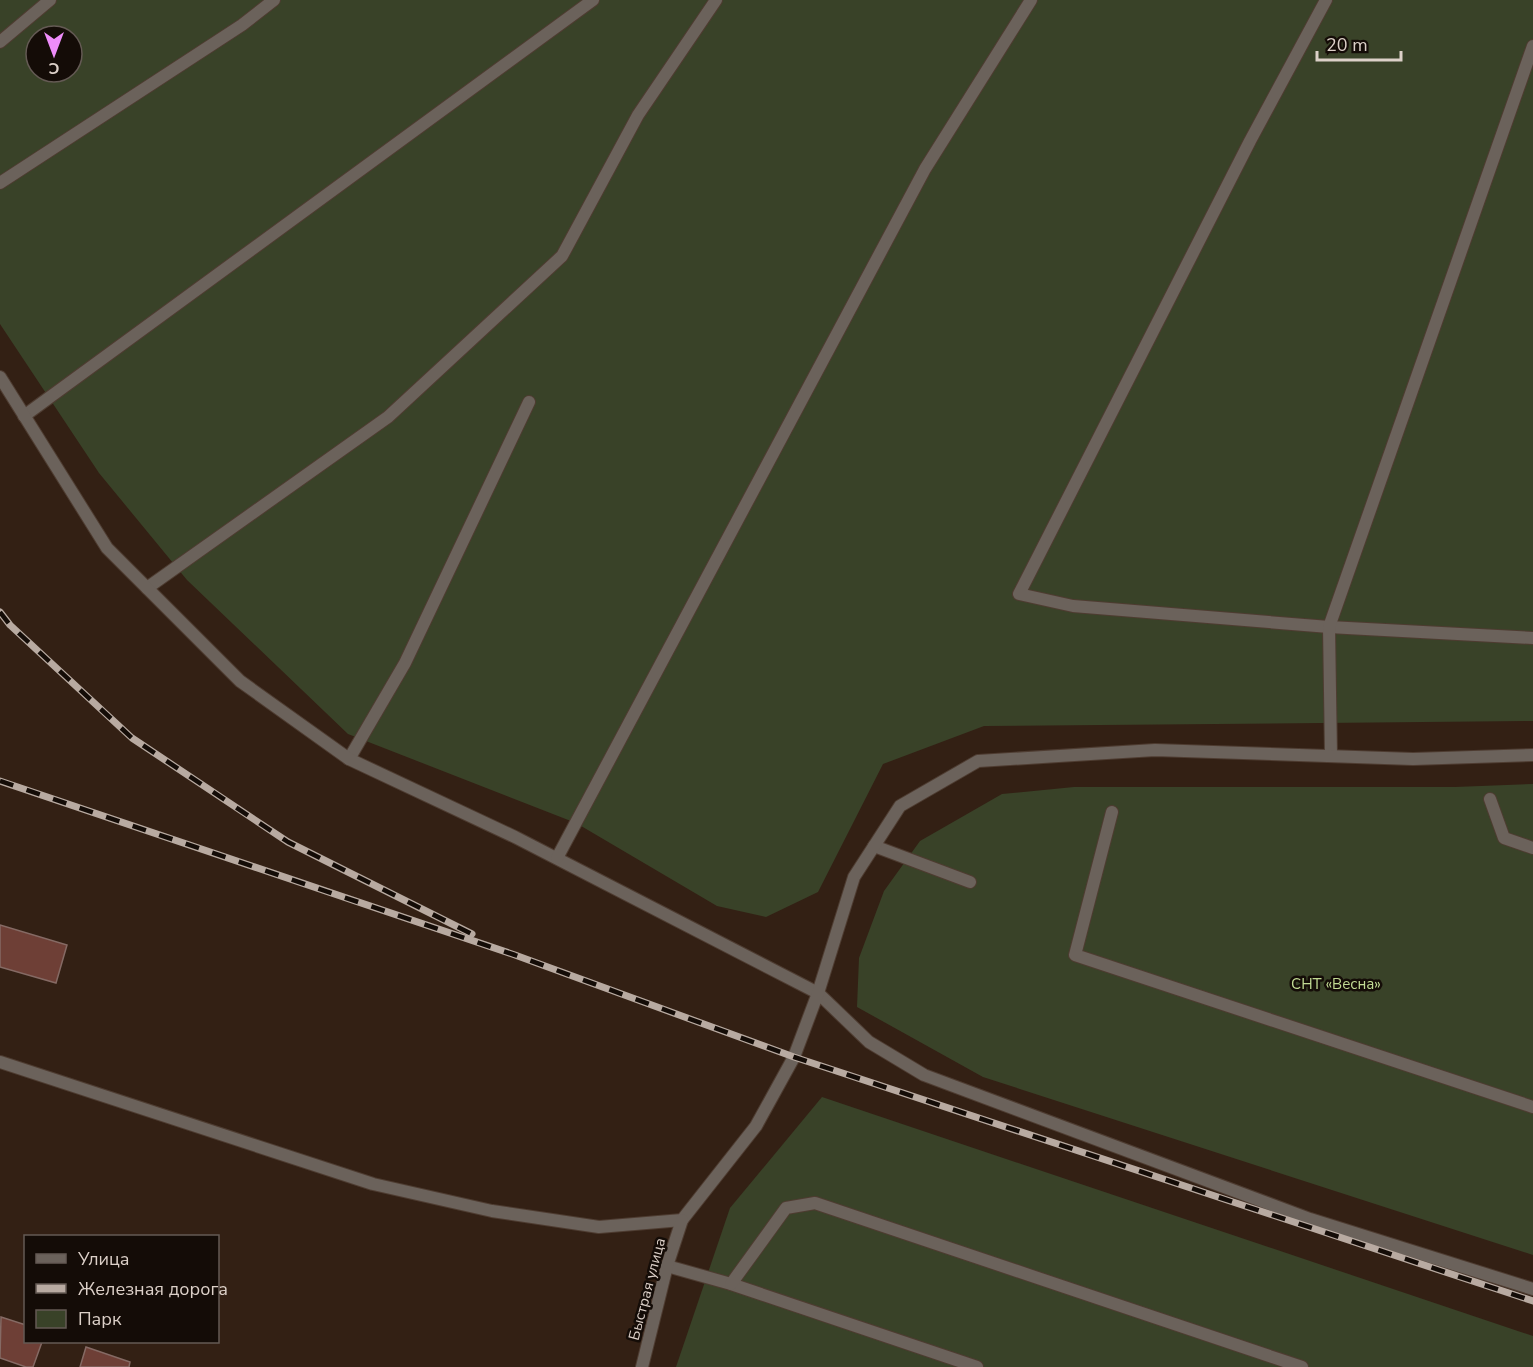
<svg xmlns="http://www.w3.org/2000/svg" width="1533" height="1367" font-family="'Nunito Sans',sans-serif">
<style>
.green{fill:#394228;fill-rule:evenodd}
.building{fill:#6e3f36;stroke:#856a64;stroke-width:1.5}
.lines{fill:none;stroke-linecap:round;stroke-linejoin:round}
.service-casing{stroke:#4e3c31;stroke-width:14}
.minor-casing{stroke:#4e3c31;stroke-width:14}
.service{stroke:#6b625b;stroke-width:12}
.minor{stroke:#6b625b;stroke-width:12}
.rail-casing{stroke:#b8aaa1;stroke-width:7}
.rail{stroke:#140c07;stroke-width:4.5;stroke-dasharray:14;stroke-linecap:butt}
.labels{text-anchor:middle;stroke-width:5;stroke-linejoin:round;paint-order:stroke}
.park-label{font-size:15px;fill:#c2db94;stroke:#140c07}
.street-label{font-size:15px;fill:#dcd0c8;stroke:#140c07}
</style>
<rect width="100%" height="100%" fill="#332014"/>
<!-- green -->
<g class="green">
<path d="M0 0H1533V721L984 726 883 764 818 892 766 917 717 906 576 823 348 734 187 580 99 473 0 324ZM36 36H72V72H36Z"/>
<polygon points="1533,784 1533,1255 983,1077 857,1007 859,958 884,891 920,841 1002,794 1074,787 1455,787"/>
<polygon points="822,1097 1533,1336 1533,1367 676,1367 730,1208"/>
</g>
<!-- building -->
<g class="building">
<polygon points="0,925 67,945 56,983 0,967"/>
<polygon points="1,1317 26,1325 26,1342 42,1342 33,1367 26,1367 0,1358"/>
<polygon points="86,1347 130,1362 129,1367 80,1367"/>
</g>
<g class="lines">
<!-- service casing -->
<g class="service-casing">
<g id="service">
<polyline points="1326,0 1250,141 1019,594 1073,606 1329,627 1533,638"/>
<polyline points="0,183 242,25 274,0"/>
<polyline points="24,416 593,0"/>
<polyline points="147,588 388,417 562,256 638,115 716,0"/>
<polyline points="349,759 405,663 529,402"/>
<polyline points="1490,799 1504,838 1533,848"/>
<polyline points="1112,812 1075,955 1533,1107"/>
<polyline points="874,846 970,882"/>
<polyline points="818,993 869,1042 924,1075 1310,1219 1533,1289"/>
<polyline points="667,1266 731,1284 977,1367"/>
<polyline points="731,1284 786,1208 815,1203 1302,1367"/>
</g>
</g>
<!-- minor casing -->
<g class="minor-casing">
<g id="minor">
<polyline points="0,42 50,0"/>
<polyline points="0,377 107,548 240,681 349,759 515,837 818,993"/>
<polyline points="1331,756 1329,627 1533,46"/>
<polyline points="557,858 925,169 1031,0"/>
<polyline points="0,1062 373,1184 492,1211 599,1227 682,1220 756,1126 794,1057 818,993 854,877 900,806 978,761 1155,750 1413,759 1533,755"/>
<polyline points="642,1367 667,1266 682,1220"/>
</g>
</g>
<!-- service -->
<use href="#service" class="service"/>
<!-- minor -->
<use href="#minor" class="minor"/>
<!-- rail casing -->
<g class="rail-casing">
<g id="rail">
<polyline points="0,612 10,625 132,738 288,842 472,934"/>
<polyline points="0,781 515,955 794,1057 1533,1301"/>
</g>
</g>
<!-- rail -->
<use href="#rail" class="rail"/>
</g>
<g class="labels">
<!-- park labels -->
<g class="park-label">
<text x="1336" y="989">СНТ «Весна»</text>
</g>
<!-- street labels -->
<g class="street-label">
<text transform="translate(647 1289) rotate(-75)" y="5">Быстрая улица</text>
</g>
</g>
<!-- legend -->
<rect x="24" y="1235" width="195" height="108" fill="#140c07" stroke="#645a54" stroke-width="1.5"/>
<rect x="36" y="1254" width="30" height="9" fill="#6b625b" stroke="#645a54" stroke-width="1.5"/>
<text x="78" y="1265" font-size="18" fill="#dcd0c8">Улица</text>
<rect x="36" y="1284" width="30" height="9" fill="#b8aaa1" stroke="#645a54" stroke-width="1.5"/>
<text x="78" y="1295" font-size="18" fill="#dcd0c8">Железная дорога</text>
<rect x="36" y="1310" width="30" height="18" fill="#394228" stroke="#645a54" stroke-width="1.5"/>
<text x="78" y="1325" font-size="18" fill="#dcd0c8">Парк</text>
<!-- north arrow -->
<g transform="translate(54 54) rotate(180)"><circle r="28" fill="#140c07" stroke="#645a54" stroke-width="1.5"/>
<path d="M0-4.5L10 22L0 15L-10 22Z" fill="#ee8cf9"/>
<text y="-9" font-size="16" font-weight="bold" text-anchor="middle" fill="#dcd0c8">С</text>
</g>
<!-- scale -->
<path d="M1317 51v9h84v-9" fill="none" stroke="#dcd0c8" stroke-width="3"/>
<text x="1326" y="51" font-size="18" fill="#dcd0c8" stroke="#140c07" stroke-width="4.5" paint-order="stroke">20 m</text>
</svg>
